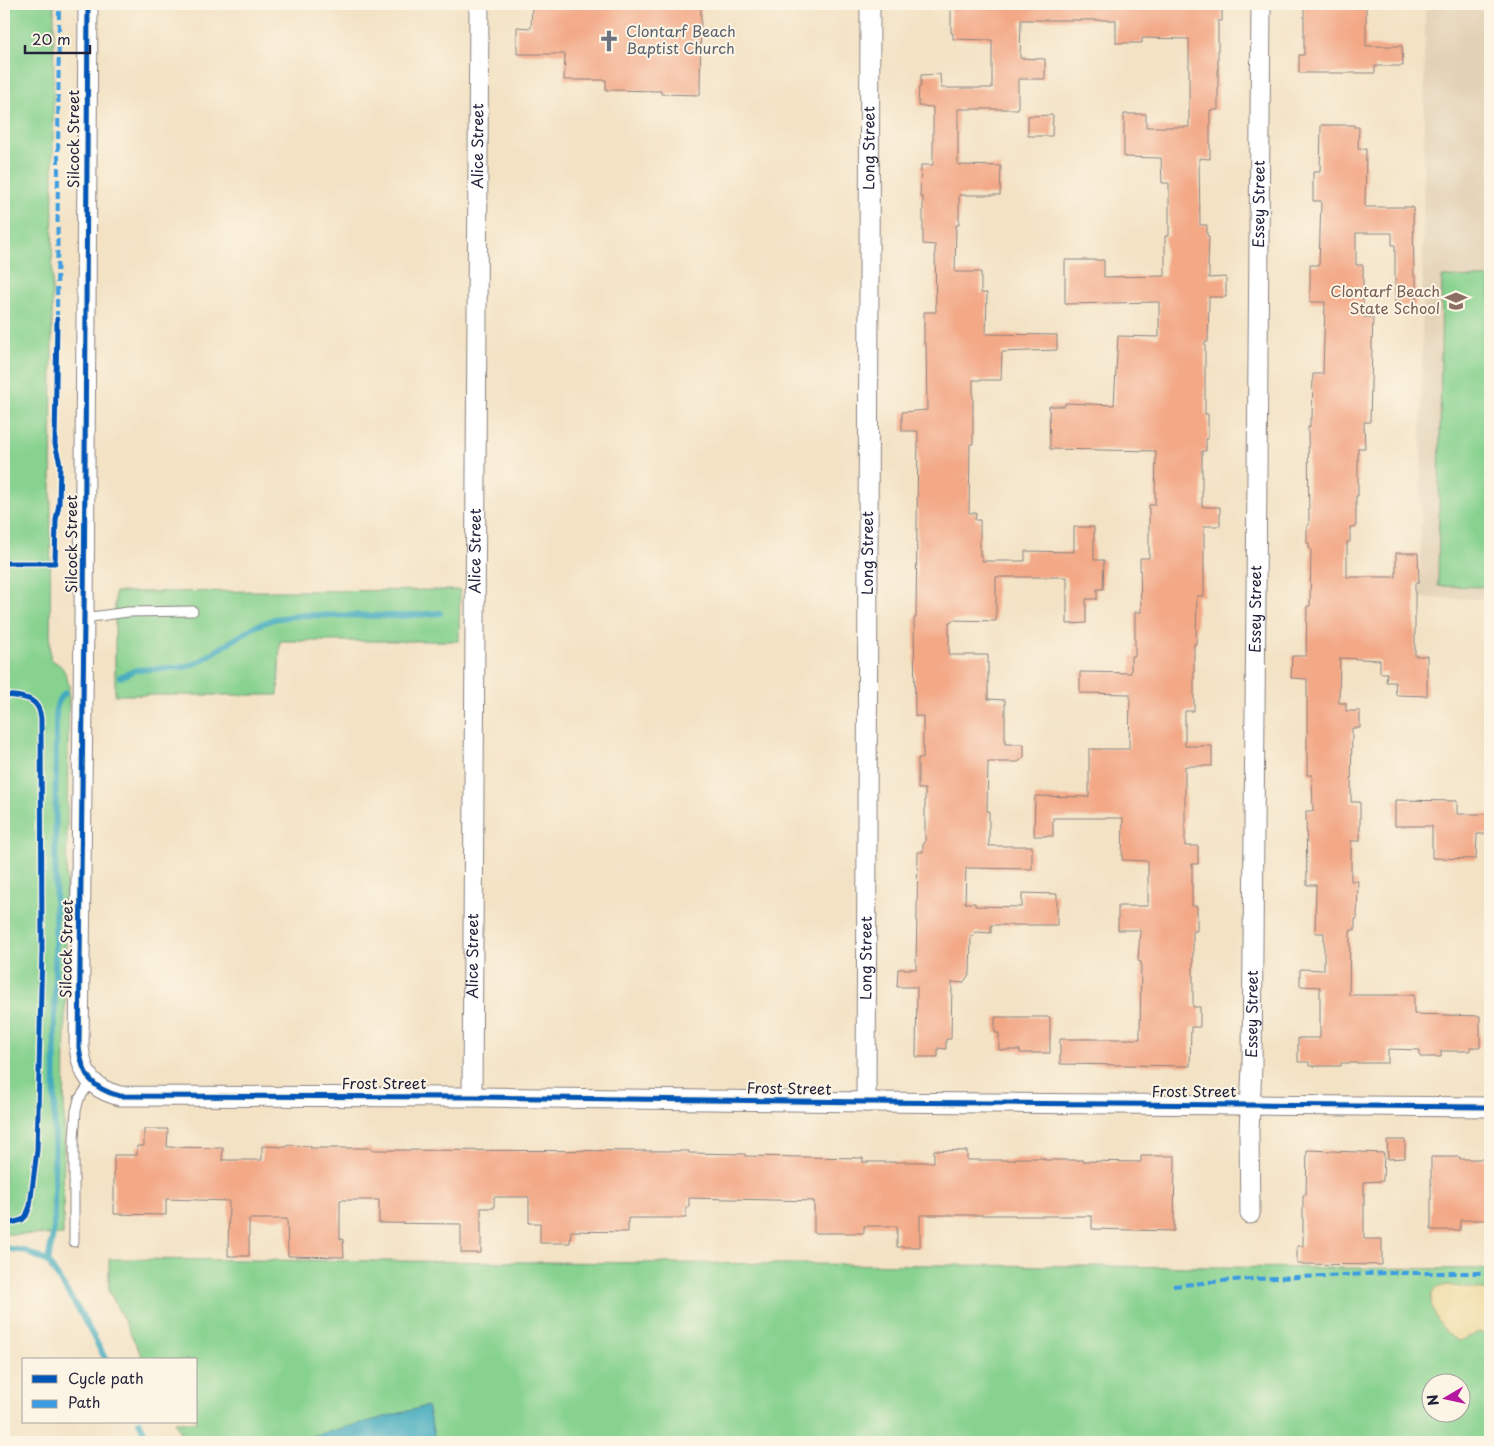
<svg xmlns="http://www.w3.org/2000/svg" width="1494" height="1446" font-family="'Playpen Sans',sans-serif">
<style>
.built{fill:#e2d1b5}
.green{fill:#87d28f;stroke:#547a65;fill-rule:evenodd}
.sand{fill:#eeda9e;stroke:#887e6c}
.water{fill:#3faabe;stroke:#30667c}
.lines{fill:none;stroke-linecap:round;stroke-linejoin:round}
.stream{stroke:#3faabe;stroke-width:6}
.building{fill:#f3a886}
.lane-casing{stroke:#8a8280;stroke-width:11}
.street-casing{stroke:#8a8280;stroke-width:21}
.lane{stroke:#fff;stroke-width:9}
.street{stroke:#fff;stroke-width:19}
.quiet{stroke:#3c9ce2;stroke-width:4;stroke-dasharray:8 4;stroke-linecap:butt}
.cycleway-casing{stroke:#fcf5e5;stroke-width:8}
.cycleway{stroke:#0057b8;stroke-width:5}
.labels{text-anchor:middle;stroke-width:4;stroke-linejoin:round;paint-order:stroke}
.worship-label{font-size:15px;fill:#5b616d;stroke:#fcf5e5;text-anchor:start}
.street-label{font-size:15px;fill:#22223b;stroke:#fcf5e5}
.education-label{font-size:15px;fill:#785e54;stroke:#fcf5e5;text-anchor:end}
</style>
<rect width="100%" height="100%" fill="#fcf5e5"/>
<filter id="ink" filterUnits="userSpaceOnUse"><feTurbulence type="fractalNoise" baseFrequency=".02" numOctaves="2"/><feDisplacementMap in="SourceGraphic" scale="10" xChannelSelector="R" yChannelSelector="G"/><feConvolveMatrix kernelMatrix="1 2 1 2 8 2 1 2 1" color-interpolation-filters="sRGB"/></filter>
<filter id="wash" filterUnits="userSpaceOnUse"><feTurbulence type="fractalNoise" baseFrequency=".0096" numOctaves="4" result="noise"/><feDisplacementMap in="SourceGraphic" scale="20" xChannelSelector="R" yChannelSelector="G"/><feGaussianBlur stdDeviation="1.12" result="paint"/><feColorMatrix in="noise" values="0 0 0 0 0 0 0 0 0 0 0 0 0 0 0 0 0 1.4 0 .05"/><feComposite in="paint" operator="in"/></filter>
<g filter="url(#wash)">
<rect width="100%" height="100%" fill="#f3e2c4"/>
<!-- built -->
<polygon class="built" points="1425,4 1490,4 1490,599 1420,598"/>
<!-- green -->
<g class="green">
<path d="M4 4H54L50 659C64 666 66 672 69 687L67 819 63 1235 4 1234Z"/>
<polygon points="1442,277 1490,278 1490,587 1438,586"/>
<polygon points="460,590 459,641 280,641 278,695 115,695 115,592"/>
<path d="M109 1259 1490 1269V1442H185L175 1422H196V1360H144L109 1291ZM1432 1384H1462V1414H1432Z"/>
</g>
<!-- sand -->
<path class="sand" d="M1446 1285 1490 1291V1333L1479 1332 1459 1341C1445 1336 1427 1309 1432 1294 1434 1288 1441 1287 1446 1285Z"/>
<!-- water -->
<polygon class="water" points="427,1406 436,1442 289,1442"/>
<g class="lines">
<!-- stream -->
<g class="stream">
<polyline points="120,677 136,670 185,667 199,662 254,627 274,619 301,615 402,616 440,613"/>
<polyline points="4,1248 25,1251 48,1262 80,1312 106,1360"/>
<polyline points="48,1262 54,1228 56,709 59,700 65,693"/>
<polyline points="139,1422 150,1442"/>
</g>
</g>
<g id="blocks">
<!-- building -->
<g class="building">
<polygon points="532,4 701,4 700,95 661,94 661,91 606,90 606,80 564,80 565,54 517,54 517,27 531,28"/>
<polygon points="951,4 1222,4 1222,21 1218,21 1218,110 1210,110 1210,159 1199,158 1200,225 1207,225 1207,236 1209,236 1208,267 1209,267 1209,278 1226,277 1226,297 1209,297 1209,301 1208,342 1205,342 1205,414 1208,414 1208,439 1206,439 1206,451 1202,451 1202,506 1204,506 1204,507 1220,507 1220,526 1204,526 1204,596 1197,596 1196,644 1194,644 1194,711 1185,711 1185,746 1212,746 1212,766 1185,766 1185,846 1198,846 1198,864 1192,864 1192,906 1197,906 1197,931 1193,931 1193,1007 1200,1007 1200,1027 1191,1027 1190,1066 1060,1064 1060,1039 1140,1039 1141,962 1138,961 1140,930 1118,930 1118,906 1148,906 1148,861 1122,860 1123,818 1053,818 1053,836 1034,836 1035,796 1089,797 1089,749 1129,749 1130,694 1080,693 1080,672 1131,673 1131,656 1135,656 1135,612 1141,612 1140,558 1149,558 1149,505 1155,505 1156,451 1050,449 1049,406 1065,406 1065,403 1114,405 1118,336 1159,337 1159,302 1065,304 1065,260 1104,260 1104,277 1165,276 1165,236 1169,236 1169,183 1162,183 1161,158 1124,157 1124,114 1146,114 1146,127 1189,127 1189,39 1142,38 1142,43 1116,43 1116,20 1021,20 1020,58 1045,59 1045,79 1018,79 1018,109 958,109 958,165 1001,166 1000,195 959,195 959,225 956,225 955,272 981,272 981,293 987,293 986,334 1057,335 1057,350 1002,352 1001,380 973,380 973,444 970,444 969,513 976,513 975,520 980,520 980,556 982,556 982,561 1025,561 1025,551 1074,552 1074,527 1094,527 1094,560 1104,560 1103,589 1097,589 1097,599 1086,599 1086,623 1067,624 1067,577 996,577 996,621 952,620 952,622 949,622 949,655 988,655 988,699 1005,700 1005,744 1024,744 1024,757 1018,762 988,762 987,811 989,811 989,846 1032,846 1032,869 966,868 965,903 975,903 975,906 1022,907 1022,893 1057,894 1057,925 991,925 991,933 975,932 974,936 971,936 970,973 963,983 952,982 951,1039 946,1039 946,1049 938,1048 938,1057 916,1057 917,987 897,987 898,969 916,969 918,852 923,852 923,843 925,843 925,789 918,789 918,758 923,758 923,716 915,716 914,618 916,618 918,431 902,431 902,412 927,410 926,344 924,344 924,312 936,312 935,245 923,244 923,197 920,197 921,165 933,165 933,107 918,106 919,87 921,87 921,75 940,74 941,88 992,88 992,40 953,39 953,33 951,33"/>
<polygon points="1304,4 1366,4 1366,46 1402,46 1403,66 1375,66 1375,73 1299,73 1299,55 1304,55"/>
<polygon points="1053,115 1052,136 1028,136 1028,116"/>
<polygon points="1321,125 1354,125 1354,127 1359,127 1358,149 1366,149 1365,207 1413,207 1414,277 1416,277 1416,306 1395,306 1395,245 1392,245 1392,233 1356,233 1356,265 1363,265 1363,317 1373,317 1372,346 1370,422 1364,422 1365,448 1358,448 1358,496 1356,496 1356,527 1350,527 1350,542 1347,542 1347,577 1396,577 1396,553 1418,553 1419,583 1415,583 1415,656 1427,656 1427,696 1396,695 1395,682 1386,682 1387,673 1380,673 1380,660 1340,658 1339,703 1346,703 1346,711 1360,711 1360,728 1352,728 1351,802 1360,802 1360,841 1351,841 1351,881 1358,881 1357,919 1355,919 1355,930 1351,930 1350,934 1349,995 1414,995 1414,1014 1480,1016 1480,1047 1470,1047 1470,1051 1441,1051 1441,1057 1420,1057 1420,1050 1388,1049 1388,1063 1341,1063 1341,1066 1309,1066 1309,1062 1298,1062 1298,1038 1320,1038 1320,987 1300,986 1300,969 1324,970 1324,933 1315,933 1316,885 1307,885 1306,811 1313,811 1312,775 1307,775 1307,679 1291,678 1292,656 1306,656 1307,606 1310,606 1311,549 1309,549 1309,543 1307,543 1307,525 1309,525 1308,427 1310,427 1310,418 1312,418 1313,374 1323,374 1325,302 1310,302 1310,265 1319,265 1321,201 1313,201 1313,172 1320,172"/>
<polygon points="1395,800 1457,801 1457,814 1490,814 1490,834 1477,834 1476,859 1432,858 1432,826 1395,826"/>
<polygon points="995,1017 1050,1017 1050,1053 1020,1053 1020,1050 999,1050 999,1033 995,1033"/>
<polygon points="144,1129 168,1129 167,1147 223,1148 222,1160 262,1160 262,1146 287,1147 287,1145 311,1146 310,1148 371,1148 371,1150 689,1151 689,1153 745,1154 745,1156 863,1158 863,1162 934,1162 934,1150 967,1151 967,1160 1015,1160 1015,1158 1044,1158 1044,1160 1083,1160 1083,1161 1141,1162 1141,1156 1175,1156 1174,1231 1092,1229 1092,1216 1015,1216 1015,1215 920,1215 920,1247 897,1247 897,1226 864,1226 864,1233 814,1233 814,1201 689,1198 689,1207 686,1207 686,1218 628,1218 628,1232 571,1231 570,1243 540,1243 540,1223 529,1223 529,1197 494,1197 494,1208 481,1208 481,1253 461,1253 461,1224 379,1223 379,1200 340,1200 340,1239 343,1239 344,1257 288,1256 287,1219 249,1219 249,1256 228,1256 229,1201 166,1199 166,1215 114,1214 114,1155 137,1155 137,1146 144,1146"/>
<polygon points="1387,1140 1405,1140 1405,1158 1388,1159"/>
<polygon points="1307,1150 1384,1153 1383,1181 1364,1182 1364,1239 1382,1239 1382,1265 1297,1264 1297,1246 1303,1246 1303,1195 1306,1195"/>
<polygon points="1431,1157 1460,1157 1460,1159 1490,1159 1490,1220 1460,1220 1460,1230 1431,1230"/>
</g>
</g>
</g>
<g filter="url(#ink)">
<use href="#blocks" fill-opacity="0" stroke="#8a8280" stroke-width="1"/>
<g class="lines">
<!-- lane casing -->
<g class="lane-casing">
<g id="lane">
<polyline points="84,618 128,612 193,611"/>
<polyline points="74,1242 74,1139 76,1111 79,1099 91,1082"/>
</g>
</g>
<!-- street casing -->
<g class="street-casing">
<g id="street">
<path d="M88 4 84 618 79 1047C82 1075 92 1089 120 1096L472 1097 866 1102 1490 1107"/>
<path id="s1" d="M472 1097 479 4"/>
<path id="s2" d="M866 1102 870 4"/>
<path id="s3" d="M1250 1214 1249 1132 1252 1066 1261 4"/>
</g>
</g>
<!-- lane -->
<use href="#lane" class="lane"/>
<!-- street -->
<use href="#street" class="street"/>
<!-- quiet -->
<g class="quiet">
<polyline points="57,319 59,4"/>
<polyline points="1173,1286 1231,1280 1346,1275 1386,1273 1490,1273"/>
</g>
<!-- cycleway casing -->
<g class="cycleway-casing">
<g id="cycleway">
<path d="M88 4 84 618 79 1047C82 1075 92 1089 120 1096L472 1097 866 1102 1490 1107"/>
<polyline points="4,563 55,563 56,520 59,504 60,464 55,444 57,319"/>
<path d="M4 695C23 697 39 696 41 719L42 949 37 1150 30 1206 26 1216 22 1220 4 1225"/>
</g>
</g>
<!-- cycleway -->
<use href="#cycleway" class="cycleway"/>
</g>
</g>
<!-- icons -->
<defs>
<g id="church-bare" transform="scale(1.725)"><path d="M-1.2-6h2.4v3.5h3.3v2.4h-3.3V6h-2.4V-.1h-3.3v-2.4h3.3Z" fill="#6b7280" stroke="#fcf5e5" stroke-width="2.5" paint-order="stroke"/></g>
<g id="school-bare" transform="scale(1.725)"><path d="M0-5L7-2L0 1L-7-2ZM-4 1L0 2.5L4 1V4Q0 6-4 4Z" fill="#8d6e63" stroke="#fcf5e5" stroke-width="2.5" paint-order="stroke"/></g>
</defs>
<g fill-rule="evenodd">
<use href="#church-bare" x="609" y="41"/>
<use href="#school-bare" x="1456" y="301"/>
</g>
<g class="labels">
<!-- worship labels -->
<g class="worship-label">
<text x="626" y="37">Clontarf Beach<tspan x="626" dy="17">Baptist Church</tspan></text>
</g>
<!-- street labels -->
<g class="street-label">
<text transform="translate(74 139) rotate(-90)" y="5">Silcock Street</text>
<text dy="5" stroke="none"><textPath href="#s1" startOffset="951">Alice Street</textPath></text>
<text dy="5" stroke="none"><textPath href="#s2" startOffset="954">Long Street</textPath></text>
<text dy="5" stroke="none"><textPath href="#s3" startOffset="1010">Essey Street</textPath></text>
<text transform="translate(72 544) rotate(-90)" y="5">Silcock Street</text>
<text dy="5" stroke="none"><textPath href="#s1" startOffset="546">Alice Street</textPath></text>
<text dy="5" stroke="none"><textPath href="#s2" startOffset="549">Long Street</textPath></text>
<text dy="5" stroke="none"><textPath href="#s3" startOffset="605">Essey Street</textPath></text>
<text transform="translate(67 949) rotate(-89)" y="5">Silcock Street</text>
<text dy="5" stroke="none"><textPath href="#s1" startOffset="141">Alice Street</textPath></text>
<text dy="5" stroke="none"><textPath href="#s2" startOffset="144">Long Street</textPath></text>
<text dy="5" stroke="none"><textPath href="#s3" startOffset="200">Essey Street</textPath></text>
<text x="384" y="1089">Frost Street</text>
<text transform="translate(789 1089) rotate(1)" y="5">Frost Street</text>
<text x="1194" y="1097">Frost Street</text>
</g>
<!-- education labels -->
<g class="education-label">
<text x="1440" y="297">Clontarf Beach<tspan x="1440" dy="17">State School</tspan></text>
</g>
</g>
<!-- margin -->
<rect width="1494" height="1446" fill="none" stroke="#fcf5e5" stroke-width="20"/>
<!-- legend -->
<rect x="22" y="1358" width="175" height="65" fill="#fcf5e5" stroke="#a5a1a1"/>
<rect x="32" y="1375" width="25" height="8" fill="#0057b8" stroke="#a5a1a1"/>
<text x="68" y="1384" font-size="15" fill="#22223b">Cycle path</text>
<rect x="32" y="1400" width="25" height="8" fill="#3c9ce2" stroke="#a5a1a1"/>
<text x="68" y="1408" font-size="15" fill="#22223b">Path</text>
<!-- north arrow -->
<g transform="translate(1446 1398) rotate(261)"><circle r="24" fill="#fcf5e5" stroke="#a5a1a1"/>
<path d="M0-4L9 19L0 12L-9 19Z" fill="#b5179e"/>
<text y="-8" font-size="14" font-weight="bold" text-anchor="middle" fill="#22223b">N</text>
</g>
<!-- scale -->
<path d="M25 45v8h65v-8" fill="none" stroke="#22223b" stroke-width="2.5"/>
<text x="32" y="45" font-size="15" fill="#22223b" stroke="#fcf5e5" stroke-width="4" paint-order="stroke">20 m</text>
</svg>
